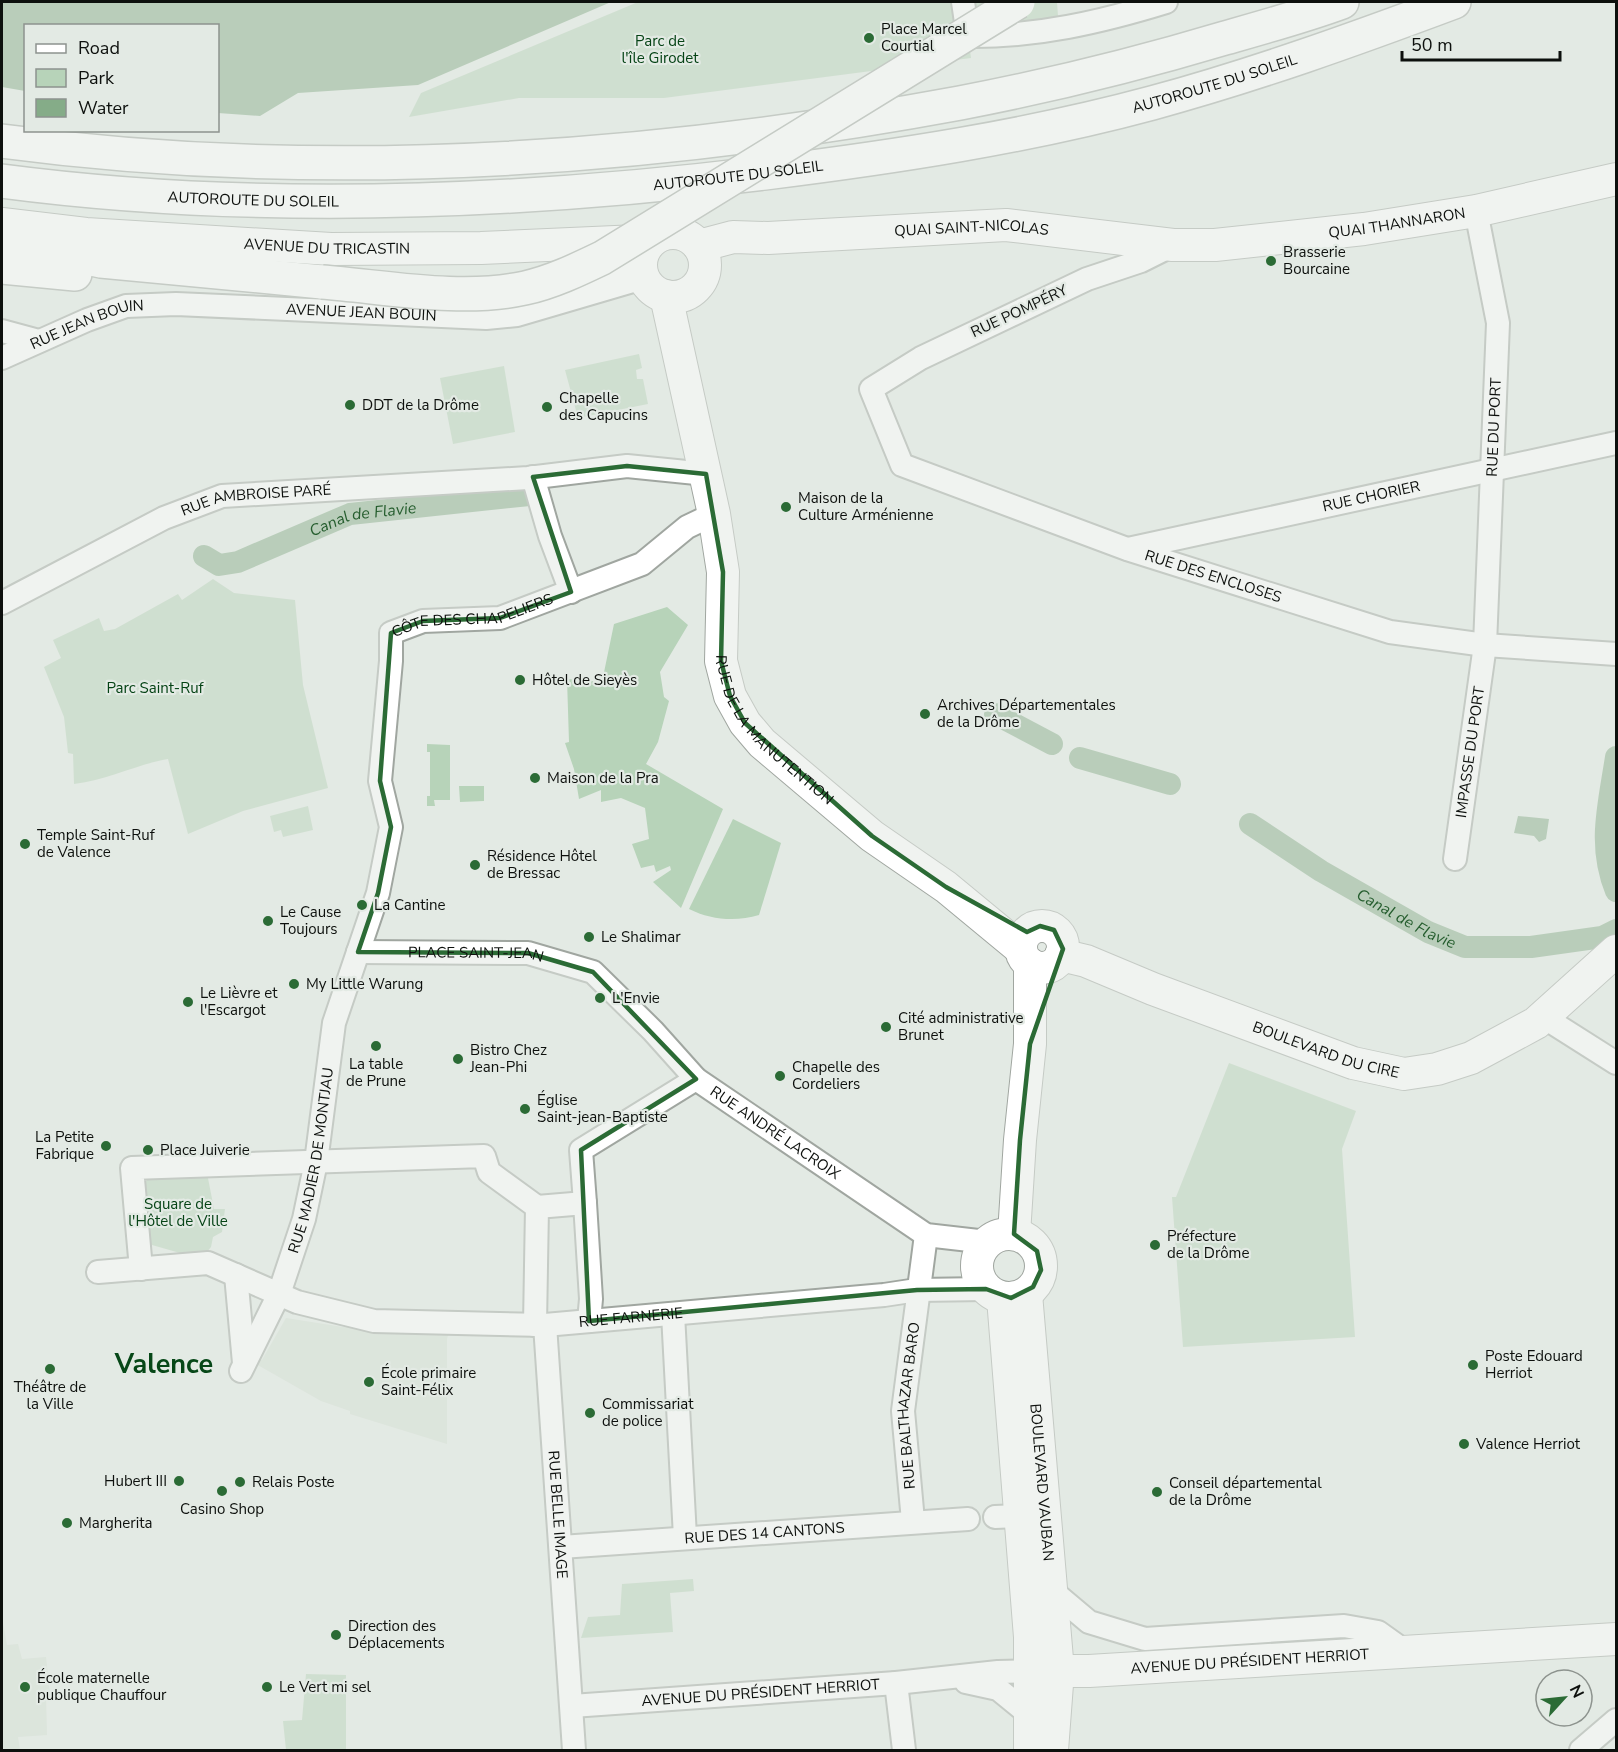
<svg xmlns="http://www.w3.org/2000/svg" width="1618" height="1752" font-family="'Nunito Sans',sans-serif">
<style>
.built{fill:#d3dfd3}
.green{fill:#b7d3b9}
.water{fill:#85ac88}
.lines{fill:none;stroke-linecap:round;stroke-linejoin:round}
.canal{stroke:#85ac88;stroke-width:22}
.street-casing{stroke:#a0a6a0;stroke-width:26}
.secondary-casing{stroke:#a0a6a0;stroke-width:34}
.primary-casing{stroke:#a0a6a0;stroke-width:36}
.highway-casing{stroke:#a0a6a0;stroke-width:36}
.street{stroke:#fff;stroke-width:22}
.secondary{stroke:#fff;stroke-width:32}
.primary{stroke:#fff;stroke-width:33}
.highway{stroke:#fff;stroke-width:33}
.primary-bridge-casing{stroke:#a0a6a0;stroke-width:36;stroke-linecap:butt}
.primary-bridge{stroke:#fff;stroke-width:33}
.marked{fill:none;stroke:#2b6b35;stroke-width:4.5;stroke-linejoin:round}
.poi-dot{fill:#2b6b35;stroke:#e3eae4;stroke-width:2}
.labels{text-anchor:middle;stroke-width:4.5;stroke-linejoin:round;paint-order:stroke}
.poi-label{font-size:15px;fill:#0d100d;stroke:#e3eae4;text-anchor:start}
.park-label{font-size:15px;fill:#054315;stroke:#e3eae4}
.street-label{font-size:15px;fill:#0d100d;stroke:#e3eae4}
.water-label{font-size:16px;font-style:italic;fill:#265e2f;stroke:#e3eae4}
.town-label{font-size:27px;font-weight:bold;fill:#074818;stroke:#e3eae4}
</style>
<rect width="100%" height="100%" fill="#e3eae4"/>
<!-- built -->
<g class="built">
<polygon points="286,1318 343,1327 449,1331 447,1339 447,1444 350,1414 350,1411 321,1401 256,1364 259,1358 262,1360"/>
<polygon points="2,1617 7,1645 18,1644 22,1659 46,1657 50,1694 46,1695 47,1735 18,1737 20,1750 2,1750"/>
</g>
<!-- green -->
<g class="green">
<polygon points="638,2 1057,2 1059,30 968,36 971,58 664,98 519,98 409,117 421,93"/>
<polygon points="639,354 642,368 636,370 637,379 643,379 648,404 578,418 565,370"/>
<polygon points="504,366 515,432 453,444 440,378"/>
<path d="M213 579 234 593 295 600 303 685 328 788 243 811 188 834 168 759C134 765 109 780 74 784L73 754 68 753 64 717 44 667 61 658 53 640 99 618 104 631 115 629 178 594 182 600Z"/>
<polygon points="667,607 688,625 660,672 664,697 669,701 658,742 646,764 723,809 681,908 653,882 671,870 670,866 656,872 654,865 641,868 632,844 649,839 645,808 621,798 601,802 601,790 579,799 574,769 565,743 569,742 567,679 602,682 614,624"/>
<polygon points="427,744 450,745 450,800 434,800 435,806 427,806 427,796 430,796 430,752 427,752"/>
<polygon points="459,786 484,786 484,801 460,802"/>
<polygon points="308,806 313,830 283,837 281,830 274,832 270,816"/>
<path d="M733 819 781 843 759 915C736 922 711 920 689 909Z"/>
<polygon points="1229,1063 1356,1111 1342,1149 1355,1337 1183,1347 1172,1197 1176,1197"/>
<polygon points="152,1171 207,1173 214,1209 225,1209 222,1232 213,1237 211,1247 201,1259 145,1243 141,1190"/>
<polygon points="693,1579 694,1591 670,1593 673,1632 581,1638 588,1617 620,1615 622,1584"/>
<polygon points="306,1674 346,1675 346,1750 286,1750 283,1721 302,1720"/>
</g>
<!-- water -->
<g class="water">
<polygon points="2,2 611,2 418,85 298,93 260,116 218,113 218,26 26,26 25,91 2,87"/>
<polygon points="1518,816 1549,819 1546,839 1539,842 1534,836 1514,833"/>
</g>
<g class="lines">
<!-- canal -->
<g class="canal">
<path id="s1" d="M204 556 219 565 238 562 350 514 529 495"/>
<polyline points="995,714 1052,744"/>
<path d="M1616 757C1609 804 1597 845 1616 891"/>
<polyline points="1080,758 1170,784"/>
<path id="s2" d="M1250 824 1321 871 1428 932 1465 947H1531L1602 937 1616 930"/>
</g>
<!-- street casing -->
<g class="street-casing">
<g id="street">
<path d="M963 2 968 36C1036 37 1101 22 1166 2"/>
<path id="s3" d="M1173 245 1141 261 1087 279 921 358 871 389 902 465 1127 549 1390 632 1485 645 1616 654"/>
<polyline points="601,273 640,256"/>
<polyline points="2,331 39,341"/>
<path id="s4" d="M2 358 87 320 126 306 176 304 486 318 517 315 643 278"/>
<polyline points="533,477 550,536 571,592"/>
<path id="s5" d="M1128 549 1616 443"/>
<path id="s6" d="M2 603 164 518 222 496 528 478 627 466 706 474"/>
<path id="s7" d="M1455 859 1485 645 1498 323 1476 211"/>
<path id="s8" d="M358 952 528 953 593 972 653 1031 696 1079 926 1235 987 1242"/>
<polyline points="1545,1018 1616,1063"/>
<polyline points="585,1203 581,1150 696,1079"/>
<polyline points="141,1269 132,1168 484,1156 489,1172 537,1207"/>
<path id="s9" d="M98 1272 208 1263 297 1302 374 1321 545 1325 884 1295 917 1290 986 1289"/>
<polyline points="236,1275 244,1363"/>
<polyline points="673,1314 685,1537"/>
<polyline points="535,1325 537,1207 585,1203 591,1299 589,1321"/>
<path id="s10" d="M545 1325 574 1750"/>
<path id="s11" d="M241 1371 279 1294 304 1219 316 1162 334 1023 378 893 391 827 380 781 391 661V633L423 621 500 618 642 564 687 527 714 514"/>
<polyline points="995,1517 1021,1516"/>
<path id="s12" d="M913 1521 903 1411 926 1235"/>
<path id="s13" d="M561 1547 968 1519"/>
<polyline points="1051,1590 1089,1622 1145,1639 1344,1626 1378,1632 1406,1652"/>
<polyline points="966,1682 998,1689 1030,1715"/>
<polyline points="896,1683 904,1750"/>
<path id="s14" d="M572 1706 896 1683 998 1672 1032 1671"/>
<polyline points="1581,1750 1616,1720"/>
</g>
</g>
<!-- secondary casing -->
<g class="secondary-casing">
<g id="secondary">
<path id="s15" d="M2 224 86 234 331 249 481 248 638 241"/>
<circle cx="673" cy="265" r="32"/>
<path id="s16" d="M699 246 733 237 768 238 1006 225 1173 245H1215L1364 229 1476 211 1616 179"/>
<path id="s17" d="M666 296 714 514 723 572 721 661 730 696 745 723 762 743 872 836 946 887 1021 949"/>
<circle cx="1042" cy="947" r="21"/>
<path id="s18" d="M1061 955 1086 961 1153 989 1353 1063 1404 1074 1437 1069 1471 1058 1536 1023 1616 951"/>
<circle cx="1009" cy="1266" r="32"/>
<polyline points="1014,1234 1020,1140 1030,1044 1030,964"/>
<path id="s19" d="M1026 1294 1058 1671 1052 1750"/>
<polyline points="1003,1298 1030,1637 1030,1750"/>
<path id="s20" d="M1032 1671H1089L1616 1639"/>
</g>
</g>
<!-- primary casing -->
<g class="primary-casing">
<g id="primary">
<polyline points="2,240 101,261 322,282"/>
<polyline points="2,267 75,274"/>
</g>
</g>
<!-- highway casing -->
<g class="highway-casing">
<g id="highway">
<path d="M2 141C319 183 646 161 960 103 1049 86 1138 64 1225 38 1264 27 1304 16 1342 2"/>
<path id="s21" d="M2 181C254 214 512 204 765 173 894 157 1026 137 1152 103 1255 75 1355 39 1454 2"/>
</g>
</g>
<!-- street -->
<use href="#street" class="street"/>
<!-- secondary -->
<use href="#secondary" class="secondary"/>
<!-- primary -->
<use href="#primary" class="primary"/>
<!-- highway -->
<use href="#highway" class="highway"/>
<!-- primary-bridge casing -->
<g class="primary-bridge-casing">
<path id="primary-bridge" d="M322 282C386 287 462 302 525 288 552 282 577 270 602 258L1018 2"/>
</g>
<!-- primary-bridge -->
<use href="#primary-bridge" class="primary-bridge"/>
</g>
<!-- marked area -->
<path d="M0 0H1618V1752H0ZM627 466 706 474 723 572 721 661 730 696 745 723 872 836 946 887 1027 932 1040 926 1054 930 1063 949 1030 1044 1020 1140 1014 1234 1037 1251 1041 1270 1033 1287 1011 1298 986 1289 917 1290 589 1321 581 1150 696 1079 593 972 528 953 358 952 378 893 391 827 380 781 391 633 423 621 500 618 571 592 533 477Z" fill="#e3eae4" fill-opacity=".55" fill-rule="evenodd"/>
<path class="marked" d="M627 466 706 474 723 572 721 661 730 696 745 723 872 836 946 887 1027 932 1040 926 1054 930 1063 949 1030 1044 1020 1140 1014 1234 1037 1251 1041 1270 1033 1287 1011 1298 986 1289 917 1290 589 1321 581 1150 696 1079 593 972 528 953 358 952 378 893 391 827 380 781 391 633 423 621 500 618 571 592 533 477Z"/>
<!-- markers -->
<g class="poi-dot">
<circle cx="869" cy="38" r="6"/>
<circle cx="1271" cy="261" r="6"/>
<circle cx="350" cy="405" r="6"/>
<circle cx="547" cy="407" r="6"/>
<circle cx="786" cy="507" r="6"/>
<circle cx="520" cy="680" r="6"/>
<circle cx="925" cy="714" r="6"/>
<circle cx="535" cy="778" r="6"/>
<circle cx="25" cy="844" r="6"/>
<circle cx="475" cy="865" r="6"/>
<circle cx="362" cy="905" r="6"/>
<circle cx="268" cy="921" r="6"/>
<circle cx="589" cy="937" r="6"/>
<circle cx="294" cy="984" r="6"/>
<circle cx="600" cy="998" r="6"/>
<circle cx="188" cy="1002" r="6"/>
<circle cx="886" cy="1027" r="6"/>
<circle cx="376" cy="1046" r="6"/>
<circle cx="458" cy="1059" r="6"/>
<circle cx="780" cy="1076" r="6"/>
<circle cx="525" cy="1109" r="6"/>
<circle cx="106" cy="1146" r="6"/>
<circle cx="148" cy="1150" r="6"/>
<circle cx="1155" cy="1245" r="6"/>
<circle cx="1473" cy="1365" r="6"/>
<circle cx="50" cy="1369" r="6"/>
<circle cx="369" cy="1382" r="6"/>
<circle cx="590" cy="1413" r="6"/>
<circle cx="1464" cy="1444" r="6"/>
<circle cx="179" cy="1481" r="6"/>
<circle cx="240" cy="1482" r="6"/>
<circle cx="222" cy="1491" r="6"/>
<circle cx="1157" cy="1492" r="6"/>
<circle cx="67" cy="1523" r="6"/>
<circle cx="336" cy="1635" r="6"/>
<circle cx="25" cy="1687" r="6"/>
<circle cx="267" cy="1687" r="6"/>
</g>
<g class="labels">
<!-- poi labels -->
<g class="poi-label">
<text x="881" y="34">Place Marcel<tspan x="881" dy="17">Courtial</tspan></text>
<text x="1283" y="257">Brasserie<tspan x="1283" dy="17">Bourcaine</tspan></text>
<text x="559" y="403">Chapelle<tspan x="559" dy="17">des Capucins</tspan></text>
<text x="362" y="410">DDT de la Drôme</text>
<text x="798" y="503">Maison de la<tspan x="798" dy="17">Culture Arménienne</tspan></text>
<text x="532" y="685">Hôtel de Sieyès</text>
<text x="937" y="710">Archives Départementales<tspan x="937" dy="17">de la Drôme</tspan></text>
<text x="547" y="783">Maison de la Pra</text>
<text x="37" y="840">Temple Saint-Ruf<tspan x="37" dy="17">de Valence</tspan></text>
<text x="487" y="861">Résidence Hôtel<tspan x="487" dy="17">de Bressac</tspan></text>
<text x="374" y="910">La Cantine</text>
<text x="280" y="917">Le Cause<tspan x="280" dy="17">Toujours</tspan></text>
<text x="601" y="942">Le Shalimar</text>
<text x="306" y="989">My Little Warung</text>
<text x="200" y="998">Le Lièvre et<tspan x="200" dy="17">l'Escargot</tspan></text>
<text x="612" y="1003">L'Envie</text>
<text x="898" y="1023">Cité administrative<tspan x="898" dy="17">Brunet</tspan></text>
<text x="470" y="1055">Bistro Chez<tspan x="470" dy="17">Jean-Phi</tspan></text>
<text x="376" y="1069" text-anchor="middle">La table<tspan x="376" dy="17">de Prune</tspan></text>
<text x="792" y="1072">Chapelle des<tspan x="792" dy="17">Cordeliers</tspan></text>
<text x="537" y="1105">Église<tspan x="537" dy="17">Saint-jean-Baptiste</tspan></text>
<text x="94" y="1142" text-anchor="end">La Petite<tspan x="94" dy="17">Fabrique</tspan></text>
<text x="160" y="1155">Place Juiverie</text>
<text x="1167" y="1241">Préfecture<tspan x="1167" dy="17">de la Drôme</tspan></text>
<text x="1485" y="1361">Poste Edouard<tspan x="1485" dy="17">Herriot</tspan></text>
<text x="381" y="1378">École primaire<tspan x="381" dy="17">Saint-Félix</tspan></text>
<text x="50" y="1392" text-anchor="middle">Théâtre de<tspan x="50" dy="17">la Ville</tspan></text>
<text x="602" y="1409">Commissariat<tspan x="602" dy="17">de police</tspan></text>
<text x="1476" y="1449">Valence Herriot</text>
<text x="167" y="1486" text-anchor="end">Hubert III</text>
<text x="252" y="1487">Relais Poste</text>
<text x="1169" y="1488">Conseil départemental<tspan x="1169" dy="17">de la Drôme</tspan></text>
<text x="222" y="1514" text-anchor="middle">Casino Shop</text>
<text x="79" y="1528">Margherita</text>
<text x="348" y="1631">Direction des<tspan x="348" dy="17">Déplacements</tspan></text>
<text x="37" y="1683">École maternelle<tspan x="37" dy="17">publique Chauffour</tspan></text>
<text x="279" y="1692">Le Vert mi sel</text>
</g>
<!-- park labels -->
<g class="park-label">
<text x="660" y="46">Parc de<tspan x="660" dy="17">l'île Girodet</tspan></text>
<text x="155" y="693">Parc Saint-Ruf</text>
<text x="178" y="1209">Square de<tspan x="178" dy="17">l'Hôtel de Ville</tspan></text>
</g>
<!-- street labels -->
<g class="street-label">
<text dy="5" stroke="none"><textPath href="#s21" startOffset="1224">AUTOROUTE DU SOLEIL</textPath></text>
<text dy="5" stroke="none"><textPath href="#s21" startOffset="738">AUTOROUTE DU SOLEIL</textPath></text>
<text dy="5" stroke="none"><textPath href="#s21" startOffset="252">AUTOROUTE DU SOLEIL</textPath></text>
<text dy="5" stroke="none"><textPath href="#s16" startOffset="702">QUAI THANNARON</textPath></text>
<text dy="5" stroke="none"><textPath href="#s16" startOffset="274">QUAI SAINT-NICOLAS</textPath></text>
<text dy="5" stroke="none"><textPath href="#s15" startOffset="326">AVENUE DU TRICASTIN</textPath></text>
<text transform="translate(1019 311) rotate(-25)" y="5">RUE POMPÉRY</text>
<text dy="5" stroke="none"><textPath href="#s4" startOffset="370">AVENUE JEAN BOUIN</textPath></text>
<text dy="5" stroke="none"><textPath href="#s4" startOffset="92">RUE JEAN BOUIN</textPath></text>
<text dy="5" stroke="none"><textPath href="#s7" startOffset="434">RUE DU PORT</textPath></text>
<text dy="5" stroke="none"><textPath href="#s5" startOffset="249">RUE CHORIER</textPath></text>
<text dy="5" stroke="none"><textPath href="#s6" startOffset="278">RUE AMBROISE PARÉ</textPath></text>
<text dy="5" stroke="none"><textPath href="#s3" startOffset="748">RUE DES ENCLOSES</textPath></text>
<text dy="5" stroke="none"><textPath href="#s11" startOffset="848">CÔTE DES CHAPELIERS</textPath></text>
<text dy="5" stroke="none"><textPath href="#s17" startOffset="460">RUE DE LA MANUTENTION</textPath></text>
<text dy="5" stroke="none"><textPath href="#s7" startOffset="108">IMPASSE DU PORT</textPath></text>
<text dy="5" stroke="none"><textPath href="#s8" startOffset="118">PLACE SAINT-JEAN</textPath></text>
<text dy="5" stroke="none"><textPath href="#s18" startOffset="282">BOULEVARD DU CIRE</textPath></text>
<text dy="5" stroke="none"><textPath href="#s8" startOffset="482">RUE ANDRÉ LACROIX</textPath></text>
<text dy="5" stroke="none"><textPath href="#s11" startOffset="224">RUE MADIER DE MONTJAU</textPath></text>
<text dy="5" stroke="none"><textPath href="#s9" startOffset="544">RUE FARNERIE</textPath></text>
<text dy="5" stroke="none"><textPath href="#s12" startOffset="116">RUE BALTHAZAR BARO</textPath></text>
<text dy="5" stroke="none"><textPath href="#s19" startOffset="189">BOULEVARD VAUBAN</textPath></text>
<text dy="5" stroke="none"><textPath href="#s10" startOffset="190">RUE BELLE IMAGE</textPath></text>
<text dy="5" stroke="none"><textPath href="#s13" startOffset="204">RUE DES 14 CANTONS</textPath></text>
<text dy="5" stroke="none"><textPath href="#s20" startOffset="218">AVENUE DU PRÉSIDENT HERRIOT</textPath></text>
<text dy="5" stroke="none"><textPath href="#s14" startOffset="189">AVENUE DU PRÉSIDENT HERRIOT</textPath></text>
</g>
<!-- water labels -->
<g class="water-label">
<text dy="6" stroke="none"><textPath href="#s1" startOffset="170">Canal de Flavie</textPath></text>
<text dy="6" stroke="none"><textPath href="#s2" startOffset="183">Canal de Flavie</textPath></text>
</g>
<!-- town labels -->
<g class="town-label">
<text x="164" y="1373">Valence</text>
</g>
</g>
<!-- border -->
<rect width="1618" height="1752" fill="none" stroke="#0d100d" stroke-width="6"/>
<!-- legend -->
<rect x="24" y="24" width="195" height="108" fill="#e3eae4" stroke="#8d938e" stroke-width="1.5"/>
<rect x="36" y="44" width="30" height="9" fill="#ffffff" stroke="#8d938e" stroke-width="1.5"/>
<text x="78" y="54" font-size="18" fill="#0d100d">Road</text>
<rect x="36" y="69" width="30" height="18" fill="#b7d3b9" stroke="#8d938e" stroke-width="1.5"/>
<text x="78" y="84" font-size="18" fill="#0d100d">Park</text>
<rect x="36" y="99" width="30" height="18" fill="#85ac88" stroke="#8d938e" stroke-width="1.5"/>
<text x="78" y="114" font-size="18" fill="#0d100d">Water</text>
<!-- north arrow -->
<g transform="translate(1564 1698) rotate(63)"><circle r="28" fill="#e3eae4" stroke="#8d938e" stroke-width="1.5"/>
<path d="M0-4.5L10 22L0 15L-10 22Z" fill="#2b6b35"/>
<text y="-9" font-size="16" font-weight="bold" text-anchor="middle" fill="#0d100d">N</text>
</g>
<!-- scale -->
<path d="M1402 51v9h158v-9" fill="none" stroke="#0d100d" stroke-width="3"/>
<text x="1411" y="51" font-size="18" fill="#0d100d" stroke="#e3eae4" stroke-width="4.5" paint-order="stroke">50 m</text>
</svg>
